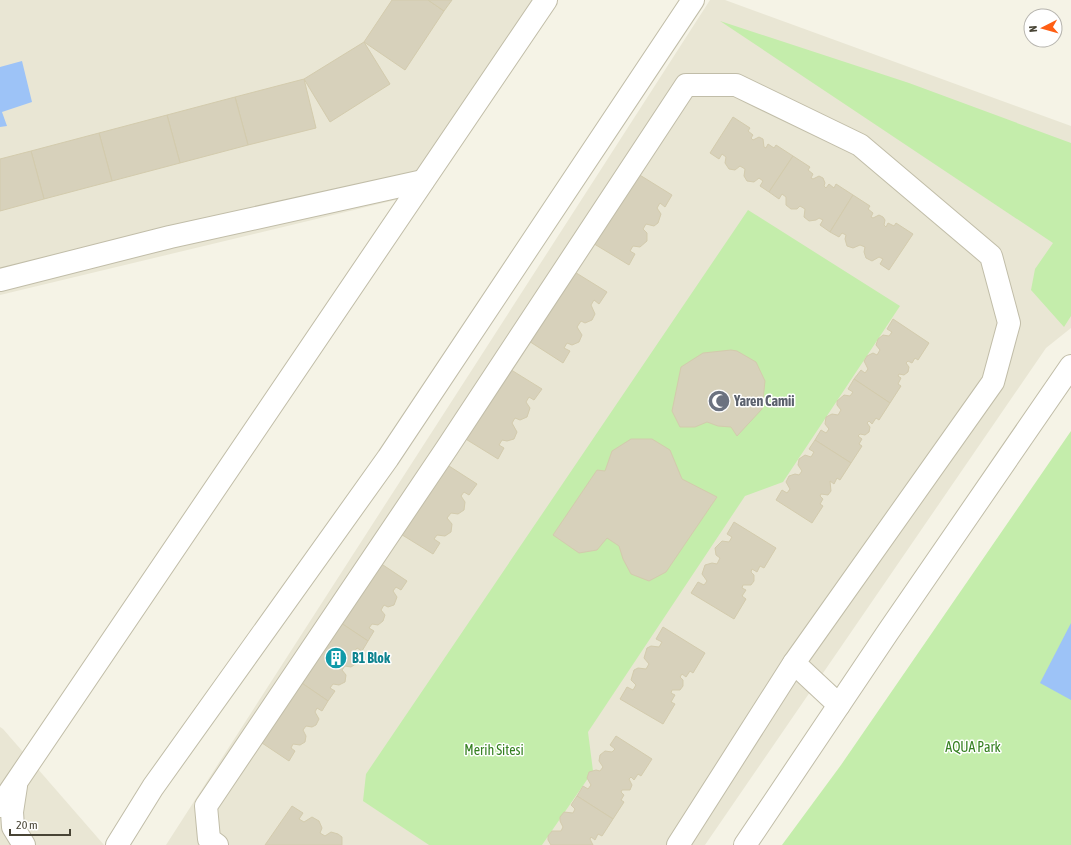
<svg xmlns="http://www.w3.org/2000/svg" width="1071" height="845" font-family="'Asap Condensed',sans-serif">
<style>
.residential{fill:#e9e6d4}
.green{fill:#c4edab}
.water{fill:#9dc3f7}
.building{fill:#d7d1bb;stroke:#d3cbad}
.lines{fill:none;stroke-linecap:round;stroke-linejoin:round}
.minor-casing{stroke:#c1bda8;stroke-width:24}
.minor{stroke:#fff;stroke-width:22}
.labels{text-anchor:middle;stroke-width:3;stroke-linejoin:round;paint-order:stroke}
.worship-label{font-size:14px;font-weight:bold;fill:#5b616d;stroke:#fff;text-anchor:start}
.culture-label{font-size:14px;font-weight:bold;fill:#0d838f;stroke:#fff;text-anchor:start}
.park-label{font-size:14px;fill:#368022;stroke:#fff}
</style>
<rect width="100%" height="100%" fill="#f5f3e6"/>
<!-- residential -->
<g class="residential">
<polygon points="0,0 534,0 412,196 0,295"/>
<polygon points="710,0 725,0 1071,126 1071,328 1046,348 705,845 166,845"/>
<polygon points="0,727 3,729 104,845 0,845"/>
</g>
<!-- green -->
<g class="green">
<polygon points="720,21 909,83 1071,143 1071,316 1064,327 1031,290 1035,269 1053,243"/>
<polygon points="748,210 900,306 783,482 745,496 588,732 593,771 542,845 429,845 363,801 366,774"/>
<polygon points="1071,431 1071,845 782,845 841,765"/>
</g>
<!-- water -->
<g class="water">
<polygon points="22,61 32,102 2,112 7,126 0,127 0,67"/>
<polygon points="1071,623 1071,700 1040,683"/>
</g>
<!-- building -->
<g class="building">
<polygon points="392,0 428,0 444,11 405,70 364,42"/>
<polygon points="428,0 452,0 444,11"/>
<polygon points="364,42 390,84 330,122 304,79"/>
<polygon points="304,79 316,128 248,145 235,97"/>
<polygon points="235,97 248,145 180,163 167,115"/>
<polygon points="167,115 180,163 112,181 99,133"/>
<polygon points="733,117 750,128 748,131 753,135 751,138 753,140 759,137 763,139 764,147 766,148 768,144 774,148 776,145 793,156 769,192 760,186 763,181 759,178 754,182 747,181 744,176 745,169 740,166 735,170 729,169 725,163 726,157 722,154 719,159 710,153"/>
<polygon points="99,133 112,181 44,199 31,151"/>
<polygon points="31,151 44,199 0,211 0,159"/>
<polygon points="793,156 810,167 808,170 813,174 811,178 813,179 819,176 823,178 825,183 824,186 826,188 829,184 834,188 836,184 853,195 830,232 820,225 823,220 819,218 816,220 809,221 804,217 805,209 800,206 797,209 791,209 786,205 786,197 782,194 779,199 769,192"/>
<polygon points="630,169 672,195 665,207 660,203 657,208 661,214 658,223 654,226 646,224 643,229 647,233 647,241 640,247 633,246 630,251 635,254 629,265 586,239"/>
<polygon points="853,195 870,206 868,209 873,213 871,217 873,218 879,215 883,217 885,220 884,225 886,227 888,223 894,226 896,223 913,234 889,270 880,264 883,259 879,257 872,261 866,258 864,252 865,247 860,245 853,248 847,246 845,239 846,235 842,233 839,237 830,232"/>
<polygon points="565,266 607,292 599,304 594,300 591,305 595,314 592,320 585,323 581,321 577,327 582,335 579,342 572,345 567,343 564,348 570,351 563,363 521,336"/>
<polygon points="893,319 929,343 918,360 915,358 912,363 908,361 906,363 909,367 908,372 904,375 899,374 898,376 901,378 898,384 901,386 890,403 854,379 861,370 865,373 868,369 864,361 867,356 873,353 877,355 880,350 876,345 878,339 883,335 889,336 892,332 887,329"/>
<polygon points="731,350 737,351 756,362 765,381 762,409 737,436 731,427 718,426 707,422 695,427 680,427 672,411 681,367 703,353"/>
<polygon points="500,363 542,389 534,400 529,397 526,402 530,408 527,417 520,420 515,418 512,423 517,432 514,439 507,441 502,440 499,445 504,448 498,459 456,433"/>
<polygon points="854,379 890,403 879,420 876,418 872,424 869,421 867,423 870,427 869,432 865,435 860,434 858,436 862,439 859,444 862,446 851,463 815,440 821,430 826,433 829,429 825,424 826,417 832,414 838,415 841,410 837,405 837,401 844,395 850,396 853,392 848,389"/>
<polygon points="631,439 652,439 670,450 682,479 717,497 666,572 649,581 631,574 623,559 619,546 607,538 597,550 579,553 553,535 597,470 605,471 612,451"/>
<polygon points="815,440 851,463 840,480 837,478 834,484 830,481 831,491 828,495 821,494 820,496 823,499 820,504 823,506 812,523 776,500 782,490 787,493 790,489 786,482 789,476 795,474 799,475 802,471 798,465 799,459 805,455 811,457 814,452 809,449"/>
<polygon points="435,457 477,484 469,495 464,492 461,496 465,502 464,510 458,514 451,513 447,518 452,524 451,532 445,536 437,535 434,539 440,543 433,554 391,528"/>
<polygon points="734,522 776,548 764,568 760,566 757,572 752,569 751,572 754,575 754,581 751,585 743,585 742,588 746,590 742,596 746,599 734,619 691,593 698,582 704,585 707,581 702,574 705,565 712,563 717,564 720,558 716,555 715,548 722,541 729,542 732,537 727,534"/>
<polygon points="371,557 407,581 401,590 396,587 393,591 397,597 394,605 388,607 384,605 381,610 385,615 383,621 378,625 372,624 369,628 374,631 368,641 332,617"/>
<polygon points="332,617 368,641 362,651 357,648 354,652 358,657 357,663 351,667 345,666 342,670 346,675 345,682 339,685 333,684 330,688 335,691 328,701 293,677"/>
<polygon points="663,627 705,653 693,673 690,671 686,677 682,674 680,677 683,680 683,686 680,690 672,690 671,693 675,695 671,702 675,704 663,724 620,699 627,687 633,690 636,685 631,680 634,670 638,668 646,669 649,664 644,658 647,648 651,646 659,647 662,642 656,639"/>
<polygon points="293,677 328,701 322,711 317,708 315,712 319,719 316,725 312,727 306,726 303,730 306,736 305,742 300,745 293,744 291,748 295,751 289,761 253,737"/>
<polygon points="616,736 652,759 641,776 638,774 634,780 631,777 629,779 632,785 630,790 622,790 621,792 624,795 621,800 624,802 613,819 577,796 583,786 588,789 591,785 587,778 589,772 596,770 600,771 603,767 599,761 600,755 605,751 612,752 615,749 610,745"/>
<polygon points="577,796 613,819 602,836 598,834 595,840 591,837 590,839 593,845 551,845 548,840 548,836 552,831 561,831 563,827 560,821 560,817 564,812 573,813 575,809 571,805"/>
<polygon points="292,806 303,813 299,819 304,822 312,817 319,821 322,828 320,833 325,836 331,832 338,834 342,837 342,845 265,845"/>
</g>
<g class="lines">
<!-- minor casing -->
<g class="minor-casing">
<g id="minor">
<polyline points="0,280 170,237 423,181"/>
<polyline points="16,786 12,812 13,827 24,845"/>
<polyline points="0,806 546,0"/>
<polyline points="117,845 153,787 388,458 693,0"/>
<polyline points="217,845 209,839 206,806 447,448 686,85 736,85 860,145 991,256 1009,323 993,382 794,663 839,705"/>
<polyline points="678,845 794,663"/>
<polyline points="745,845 888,632 1071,366"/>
</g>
</g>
<!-- minor -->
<use href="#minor" class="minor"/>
</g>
<!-- icons -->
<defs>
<g id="mosque-disc" transform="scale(1.15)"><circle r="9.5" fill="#6b7280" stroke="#fff"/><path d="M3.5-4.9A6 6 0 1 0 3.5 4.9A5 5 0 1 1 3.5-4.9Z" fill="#fff"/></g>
<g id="building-disc" transform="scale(1.15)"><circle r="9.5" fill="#0f9aa8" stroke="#fff"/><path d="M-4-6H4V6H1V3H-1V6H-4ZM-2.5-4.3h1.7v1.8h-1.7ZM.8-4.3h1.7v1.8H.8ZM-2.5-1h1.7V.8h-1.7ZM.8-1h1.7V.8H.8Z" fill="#fff"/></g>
</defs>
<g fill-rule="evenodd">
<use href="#mosque-disc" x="719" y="401"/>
<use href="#building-disc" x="336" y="658"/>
</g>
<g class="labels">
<!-- worship labels -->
<g class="worship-label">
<text x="734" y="406">Yaren Camii</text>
</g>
<!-- culture labels -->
<g class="culture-label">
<text x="352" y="663">B1 Blok</text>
</g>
<!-- park labels -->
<g class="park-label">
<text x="973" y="752">AQUA Park</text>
<text x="494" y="755">Merih Sitesi</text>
</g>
</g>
<!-- north arrow -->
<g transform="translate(1043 28) rotate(264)"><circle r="19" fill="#ffffff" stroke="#b6b4ae"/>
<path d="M0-3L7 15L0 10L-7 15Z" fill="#ff5e13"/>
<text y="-6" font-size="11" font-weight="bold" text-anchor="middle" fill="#484435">N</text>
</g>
<!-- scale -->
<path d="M10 829v6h60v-6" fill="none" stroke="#484435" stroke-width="2"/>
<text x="16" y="829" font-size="12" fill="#484435" stroke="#ffffff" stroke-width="3" paint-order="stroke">20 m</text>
</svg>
